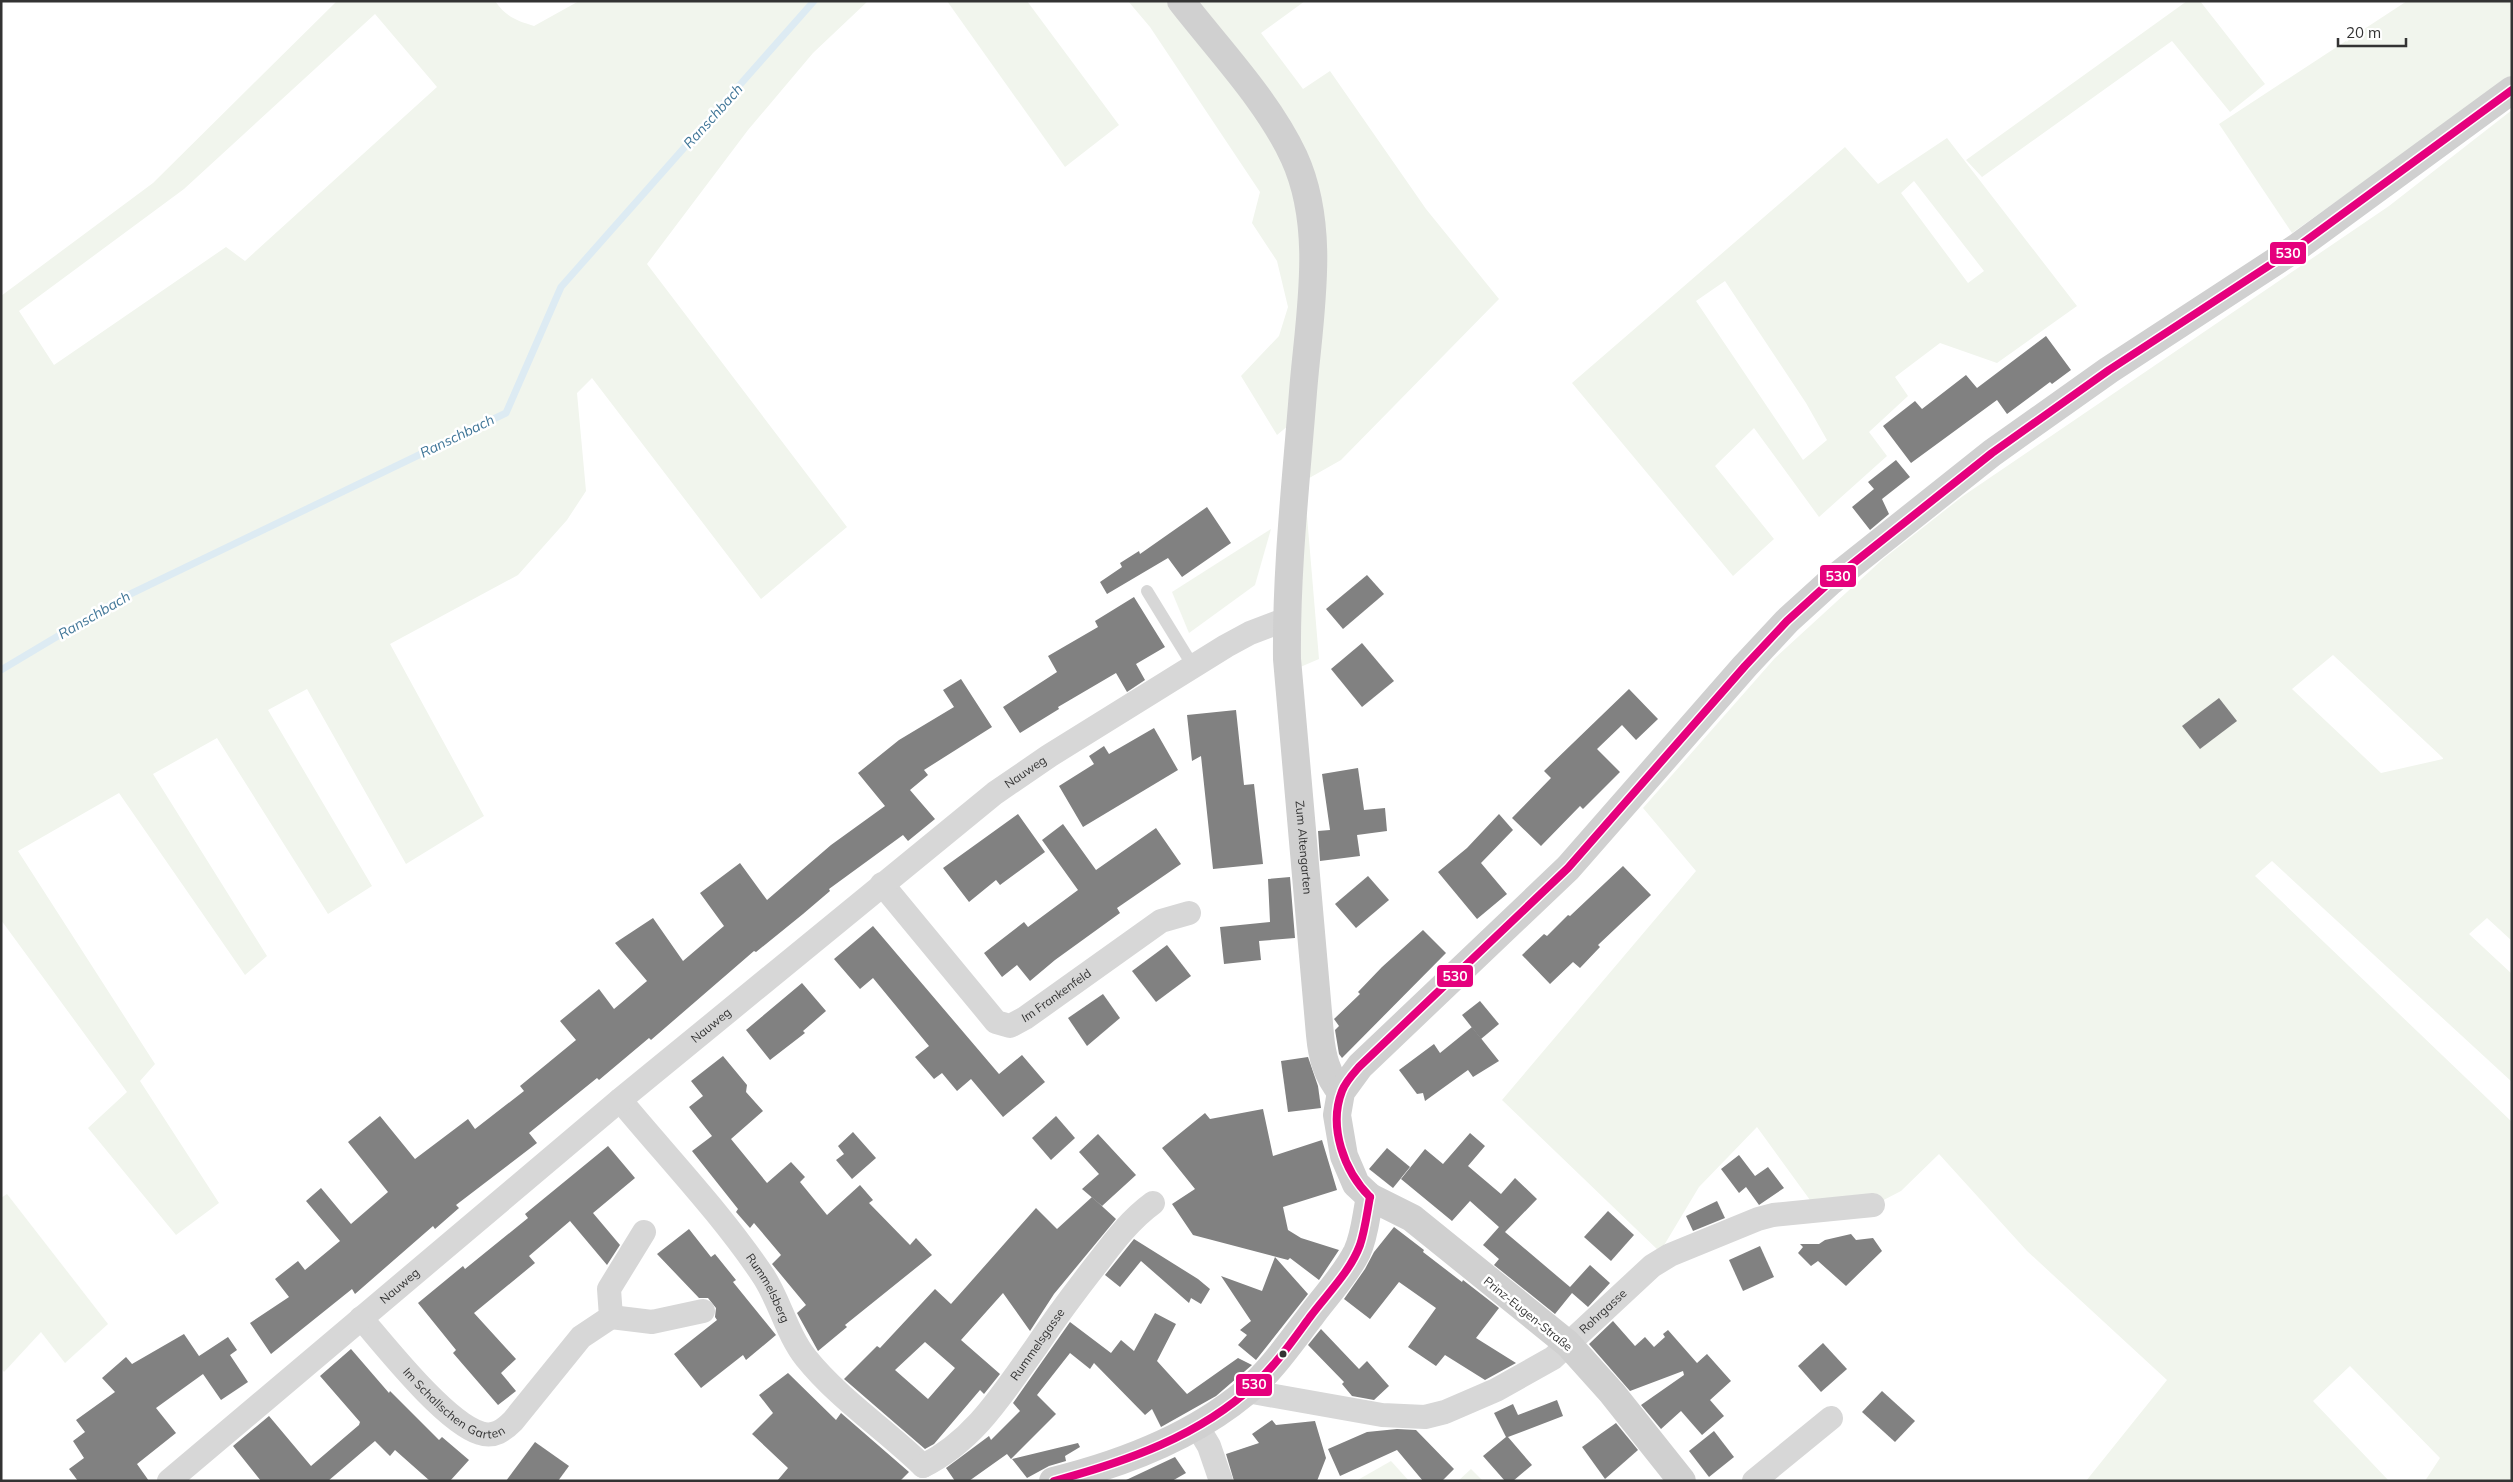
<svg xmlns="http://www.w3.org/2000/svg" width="2513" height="1482" font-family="Mulish,sans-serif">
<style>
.green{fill:#f1f5ed;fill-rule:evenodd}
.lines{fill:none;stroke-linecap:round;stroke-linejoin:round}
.stream{stroke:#ddebf3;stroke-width:7}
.building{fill:#818181;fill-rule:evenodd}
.lane{stroke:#d7d7d7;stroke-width:12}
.street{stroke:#d7d7d7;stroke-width:24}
.secondary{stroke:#d0d0d0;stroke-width:28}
.bus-1-casing{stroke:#fff;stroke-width:11}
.bus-1{stroke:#e5007d;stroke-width:8}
.bus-dot{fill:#333;stroke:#fff;stroke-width:2}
.labels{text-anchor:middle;stroke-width:5;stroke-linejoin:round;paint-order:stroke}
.street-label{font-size:12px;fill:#333;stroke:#fff}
.water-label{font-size:14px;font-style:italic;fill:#3f7597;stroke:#fff}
.line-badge{stroke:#fff;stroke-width:2}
.badge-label{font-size:14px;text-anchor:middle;font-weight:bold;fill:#fff}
</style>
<rect width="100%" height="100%" fill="#fff"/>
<!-- green -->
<g class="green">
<path d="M337 1H495C506 17 517 21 534 26L579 1H868L813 53 748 130 647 264 847 527 761 599 592 378 577 393 586 491 567 520 518 575 390 644 484 816 406 864 307 689 268 710 372 886 328 914 217 738 153 774 267 956 245 975 119 793 18 851 155 1064 140 1081 219 1203 176 1235 88 1128 127 1092 1 920V296L153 183ZM375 14 437 87 245 261 226 247 54 365 19 311 184 189Z"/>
<polygon points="947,1 1027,1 1119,125 1065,167"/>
<polygon points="1128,1 1305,1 1261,33 1303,89 1330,71 1426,209 1499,299 1341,460 1304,481 1301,415 1277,435 1241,376 1279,336 1288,307 1277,261 1252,223 1260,192 1150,27"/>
<polygon points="2187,1 2200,1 2265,84 2230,112 2172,41 1982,177 1966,160"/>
<polygon points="2407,1 2512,1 2512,76 2292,233 2219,124"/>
<path d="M2512 110V941L2487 918 2469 934 2512 974V1082L2272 861 2255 876 2512 1122V1481H2425L2440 1458 2350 1366 2313 1401 2389 1481H2086L2167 1380 2027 1251 1939 1154 1901 1191 1874 1205 1818 1211 1757 1127 1699 1187 1660 1252 1502 1100 1696 871 1643 808 1775 658 1883 559 1963 496 2389 206ZM2333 655 2443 758V759L2381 773 2292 689Z"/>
<path d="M1947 138 2077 306 1997 363 1940 343 1895 377 1908 396 1869 432 1887 456 1819 517 1754 428 1715 466 1774 539 1733 576 1572 383 1845 147 1878 184ZM1914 181 1984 271 1968 283 1901 193ZM1725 281 1806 403 1827 440 1803 460 1696 301Z"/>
<polygon points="1302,504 1307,516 1319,659 1298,668"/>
<polygon points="1271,529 1255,585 1189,633 1172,592"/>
<polygon points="7,1194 108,1324 65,1363 41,1332 4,1372 1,1368 1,1198"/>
<polygon points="1391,1461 1409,1481 1356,1481"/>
<polygon points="1471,1469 1483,1481 1458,1481"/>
</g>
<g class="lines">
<!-- stream -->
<polyline class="stream" points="1,670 120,599 506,413 561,287 814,1"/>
</g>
<!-- building -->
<g class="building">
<polygon points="2046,336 2071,370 2052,384 2050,382 2007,414 1997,400 1911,463 1883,426 1915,401 1922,409 1966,375 1977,388"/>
<polygon points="1896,460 1910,477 1882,499 1889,514 1870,530 1852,507 1874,489 1868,482"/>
<polygon points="1207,507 1231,543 1182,577 1168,558 1107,594 1100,582 1122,567 1120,563 1139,551 1140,554"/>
<polygon points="1367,575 1384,594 1343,629 1326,609"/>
<polygon points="1134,597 1165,647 1136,664 1145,680 1127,692 1116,673 1058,707 1059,709 1020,733 1003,707 1057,672 1048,656 1098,627 1095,621"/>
<polygon points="1362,643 1394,681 1362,707 1331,669"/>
<polygon points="961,679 992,727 924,770 928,775 910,790 935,819 908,841 903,835 829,889 830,891 803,914 756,952 754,951 651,1040 649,1038 599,1080 597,1078 529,1133 537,1143 456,1205 459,1208 435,1229 433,1226 355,1294 352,1289 271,1354 250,1323 289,1297 275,1279 298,1261 305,1270 340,1241 306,1201 321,1188 351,1224 388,1192 348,1142 380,1116 415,1159 468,1119 475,1129 524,1091 520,1086 576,1040 560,1021 599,989 614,1009 647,981 615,943 653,918 683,961 724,926 700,893 740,863 767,900 831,845 885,806 858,773 899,740 954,707 943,690"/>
<polygon points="1629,689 1658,719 1636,740 1622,725 1597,749 1620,772 1583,809 1580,806 1541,846 1512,818 1551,778 1544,771"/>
<polygon points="2219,698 2237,721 2200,749 2182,726"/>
<polygon points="1236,710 1244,785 1254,784 1263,864 1213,869 1201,756 1192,761 1187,715"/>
<polygon points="1154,728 1178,770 1083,827 1059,786 1094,764 1089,756 1104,746 1109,754"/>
<polygon points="1358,768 1364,810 1385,808 1387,831 1357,835 1360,856 1320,861 1318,831 1330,830 1322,774"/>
<polygon points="1018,814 1045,852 1000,885 996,880 969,902 943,868"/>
<polygon points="1499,814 1513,830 1481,863 1507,894 1477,919 1438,872 1467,848"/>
<polygon points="1063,824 1096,870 1156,828 1181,864 1117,908 1120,913 1055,960 1030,981 1017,965 1002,977 984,953 1024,922 1028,927 1078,890 1042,840"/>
<polygon points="1623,866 1651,895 1598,945 1600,947 1580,968 1573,962 1550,984 1522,955 1544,934 1547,936 1568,915 1570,916"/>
<polygon points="1368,876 1389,900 1356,928 1335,904"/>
<polygon points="1290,877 1295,938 1259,941 1261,960 1224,964 1220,927 1270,922 1268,879"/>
<polygon points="873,926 999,1074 1022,1055 1045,1082 1003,1117 971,1079 957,1091 942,1073 934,1079 915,1057 929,1046 873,978 860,989 834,959"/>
<polygon points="1423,930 1446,953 1342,1058 1339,1054 1335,1030 1339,1026 1334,1019 1360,994 1358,992 1382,967"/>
<polygon points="1167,945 1191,976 1156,1002 1132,971"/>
<polygon points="802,983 826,1011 803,1031 805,1033 770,1060 746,1030"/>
<polygon points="1103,994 1120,1018 1087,1046 1068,1018"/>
<polygon points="1480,1001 1499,1024 1481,1039 1462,1015"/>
<polygon points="1472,1027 1499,1061 1473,1077 1468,1070 1425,1101 1423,1093 1417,1094 1399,1070 1434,1044 1440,1053"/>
<polygon points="723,1056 747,1085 746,1092 763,1111 731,1139 767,1183 791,1162 805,1177 800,1182 827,1215 860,1185 873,1200 869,1203 910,1245 916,1238 932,1255 845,1325 847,1327 818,1351 797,1313 806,1305 772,1264 781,1255 754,1223 750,1228 736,1212 738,1209 692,1151 712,1136 689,1107 703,1096 691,1081"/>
<polygon points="1308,1057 1318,1086 1321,1108 1288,1112 1281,1061"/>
<polygon points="1263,1109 1273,1156 1322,1140 1337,1190 1283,1207 1288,1230 1301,1238 1339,1250 1319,1280 1290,1258 1288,1260 1193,1235 1172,1204 1195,1189 1162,1148 1205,1113 1210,1119"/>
<polygon points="1056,1116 1075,1138 1051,1160 1032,1138"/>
<polygon points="853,1132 876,1158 852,1179 836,1160 844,1154 838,1146"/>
<polygon points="1470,1133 1485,1146 1468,1166 1501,1194 1515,1178 1537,1199 1505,1232 1570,1287 1590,1265 1610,1283 1588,1307 1572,1293 1555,1314 1494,1265 1499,1259 1483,1245 1499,1227 1470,1201 1452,1221 1401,1179 1425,1149 1443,1164"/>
<polygon points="1098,1134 1136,1175 1102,1206 1082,1189 1099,1174 1079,1152"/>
<polygon points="608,1146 635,1178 593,1213 620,1245 607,1265 570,1221 529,1256 535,1263 474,1313 516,1359 501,1373 516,1391 498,1405 453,1353 456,1350 418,1303 463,1266 465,1269 528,1218 525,1214"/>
<polygon points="1387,1148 1410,1167 1393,1188 1369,1169"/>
<polygon points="1739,1155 1755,1176 1768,1167 1784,1188 1759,1205 1746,1187 1739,1193 1721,1169"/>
<path d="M1092 1197 1116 1219 1054 1294 1030 1331 1003 1293 961 1340 1000 1374 984 1394 980 1390 934 1444 925 1449 844 1379 877 1346 880 1348 935 1289 951 1304 1036 1208 1057 1229ZM925 1342 955 1368 928 1399 895 1370Z"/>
<polygon points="1717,1201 1725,1218 1693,1231 1686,1216"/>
<polygon points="1608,1211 1634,1235 1611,1261 1584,1237"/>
<polygon points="1394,1227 1424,1250 1423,1252 1462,1282 1463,1280 1499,1308 1476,1338 1516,1363 1485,1380 1445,1355 1436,1366 1408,1347 1436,1308 1399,1282 1370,1319 1344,1299 1365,1269 1374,1252"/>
<polygon points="689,1229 711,1257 715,1254 736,1280 733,1282 776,1335 746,1360 743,1355 701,1388 674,1354 717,1320 715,1317 716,1308 708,1298 699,1298 657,1254"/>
<polygon points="1851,1234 1856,1240 1873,1238 1882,1251 1846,1286 1818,1261 1811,1266 1798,1253 1803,1247 1800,1244 1819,1244 1825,1240"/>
<polygon points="1134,1239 1198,1279 1210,1289 1201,1304 1191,1298 1189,1303 1141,1261 1120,1287 1105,1275"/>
<polygon points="1760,1246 1774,1277 1743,1291 1729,1260"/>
<polygon points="1275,1257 1308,1294 1256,1360 1238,1345 1247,1335 1240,1330 1251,1321 1221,1276 1262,1291"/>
<polygon points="1155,1313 1176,1324 1157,1361 1187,1394 1238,1358 1252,1365 1216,1396 1161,1427 1152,1409 1145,1415 1094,1363 1090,1369 1070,1353 1037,1395 1056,1414 1011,1459 1007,1454 969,1481 955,1481 946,1468 989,1436 991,1440 1020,1411 1013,1403 1070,1322 1111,1353 1121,1340 1134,1351"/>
<polygon points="1613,1321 1635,1346 1645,1337 1654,1347 1665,1337 1663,1334 1668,1330 1697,1363 1707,1354 1731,1381 1710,1400 1724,1416 1702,1435 1681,1411 1661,1429 1641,1405 1684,1375 1683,1371 1630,1391 1589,1344"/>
<polygon points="1321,1329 1359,1369 1367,1361 1389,1386 1374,1400 1352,1396 1342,1384 1344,1382 1308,1345"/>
<polygon points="184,1334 199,1356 228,1337 237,1350 230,1355 248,1382 221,1400 203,1374 156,1408 176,1433 137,1464 149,1481 78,1481 69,1469 84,1458 73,1441 85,1432 76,1420 115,1392 102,1378 126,1357 132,1364"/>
<polygon points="1823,1343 1847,1369 1821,1392 1798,1366"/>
<polygon points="351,1349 389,1393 390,1391 439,1440 442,1437 469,1460 450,1481 430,1481 395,1450 390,1456 375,1441 328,1481 261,1481 233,1446 269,1416 311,1466 359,1425 360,1422 320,1376"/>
<polygon points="788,1373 836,1420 841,1413 909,1472 900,1481 777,1481 788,1468 752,1434 773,1413 759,1395"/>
<polygon points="1882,1391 1915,1421 1895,1442 1862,1412"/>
<polygon points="1557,1400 1563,1416 1508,1437 1532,1465 1513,1481 1505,1481 1483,1456 1506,1437 1494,1413 1513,1404 1518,1415"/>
<polygon points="1272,1420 1276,1425 1315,1421 1326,1458 1317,1481 1234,1481 1226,1454 1259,1443 1252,1434"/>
<polygon points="1616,1423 1638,1450 1605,1479 1582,1447"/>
<polygon points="1397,1429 1416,1430 1454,1469 1442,1481 1423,1481 1397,1450 1340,1476 1328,1449 1367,1432"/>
<polygon points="1714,1431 1734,1457 1709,1477 1689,1451"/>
<polygon points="535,1442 569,1466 558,1481 506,1481"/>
<polygon points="1078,1443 1080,1447 1065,1456 1066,1461 1049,1466 1027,1478 1012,1459"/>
<polygon points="1175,1457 1186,1473 1172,1481 1124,1481"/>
</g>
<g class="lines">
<!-- lane -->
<polyline class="lane" points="1147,591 1193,666"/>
<!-- street -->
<g class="street">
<path id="s1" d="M882 884 996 1022 1010 1026 1025 1018 1161 921 1189 913"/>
<path id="s2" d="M620 1100C668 1158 722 1214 764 1277 780 1302 787 1334 806 1358 839 1399 885 1429 923 1466"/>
<polyline points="611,1317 652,1322 703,1311"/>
<path id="s3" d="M361 1318C386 1347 445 1422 480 1433 494 1438 504 1430 513 1421L581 1337 611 1317 609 1289 644 1232"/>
<path id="s4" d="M1247 1391 1382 1415 1425 1417 1445 1412 1496 1390 1553 1358 1652 1266 1670 1255 1758 1219 1773 1215 1873 1205"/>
<polyline points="1197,1426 1209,1446 1221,1481"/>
<path id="s5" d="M923 1466C975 1440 1003 1393 1036 1347 1056 1317 1077 1289 1099 1261 1115 1240 1131 1219 1153 1203"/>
<path id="s6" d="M169 1481 620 1100 995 793 1049 756 1226 646 1250 633 1287 619"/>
<polyline points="1754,1481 1831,1418"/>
</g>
<!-- secondary -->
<g class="secondary">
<path id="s7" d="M1181 1C1219 50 1268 101 1294 157 1327 229 1309 316 1303 392 1296 481 1286 570 1287 659L1320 1035C1322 1057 1327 1075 1341 1092"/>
<path d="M1053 1481C1122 1464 1191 1438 1246 1392 1270 1372 1290 1343 1310 1317 1325 1296 1345 1276 1357 1252 1365 1235 1366 1215 1370 1197"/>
<polyline points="1682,1481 1612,1393 1568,1344 1412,1218 1370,1197 1356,1184 1344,1156 1337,1115 1341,1092 1360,1066 1568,868 1745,666 1787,621 1831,581 1992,453 2109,370 2296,248 2512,90"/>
</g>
<!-- bus-1 casing -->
<g class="bus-1-casing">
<g id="bus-1">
<path d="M1370 1197C1344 1171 1328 1127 1342 1091 1346 1081 1353 1074 1360 1066L1568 868 1745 666 1787 621 1831 581 1992 453 2109 370 2296 248 2512 90"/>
<path d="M1054 1481C1125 1462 1200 1436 1254 1385 1276 1365 1293 1340 1310 1317 1327 1294 1350 1272 1360 1245 1365 1230 1367 1213 1370 1197"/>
</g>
</g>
<!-- bus-1 -->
<use href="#bus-1" class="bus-1"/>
</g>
<!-- markers -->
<circle class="bus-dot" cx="1283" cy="1354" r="4.5"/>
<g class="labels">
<!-- street labels -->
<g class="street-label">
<text dy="4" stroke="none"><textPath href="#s6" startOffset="1112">Nauweg</textPath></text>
<text dy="4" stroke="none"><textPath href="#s7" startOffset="888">Zum Altengarten</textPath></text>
<text dy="4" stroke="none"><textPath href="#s1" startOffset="249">Im Frankenfeld</textPath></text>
<text dy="4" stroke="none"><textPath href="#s6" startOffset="708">Nauweg</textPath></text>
<text dy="4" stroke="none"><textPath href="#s6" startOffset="302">Nauweg</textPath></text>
<text dy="4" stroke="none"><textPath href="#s2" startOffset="240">Rummelsberg</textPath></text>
<text dy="4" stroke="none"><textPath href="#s4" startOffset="390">Rohrgasse</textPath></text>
<text transform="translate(1528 1314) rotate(39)" y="4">Prinz-Eugen-Straße</text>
<text dy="4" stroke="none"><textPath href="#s5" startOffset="169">Rummelsgasse</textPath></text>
<text dy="4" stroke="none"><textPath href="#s3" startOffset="130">Im Schallschen Garten</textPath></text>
</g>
<!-- water labels -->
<g class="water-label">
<text transform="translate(713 116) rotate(-48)" y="5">Ranschbach</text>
<text transform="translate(457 436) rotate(-26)" y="5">Ranschbach</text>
<text transform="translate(94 615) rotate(-30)" y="5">Ranschbach</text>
</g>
</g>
<g class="line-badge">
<rect x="2269" y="241" width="38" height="24" rx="5" fill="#e5007d"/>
<rect x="1819" y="564" width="38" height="24" rx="5" fill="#e5007d"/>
<rect x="1436" y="964" width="38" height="24" rx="5" fill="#e5007d"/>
<rect x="1235" y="1373" width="38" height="24" rx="5" fill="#e5007d"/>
</g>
<g class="badge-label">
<text x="2288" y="258">530</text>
<text x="1838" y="581">530</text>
<text x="1455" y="981">530</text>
<text x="1254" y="1389">530</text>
</g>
<!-- border -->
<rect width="2513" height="1482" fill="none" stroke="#333333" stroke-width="5"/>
<!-- scale -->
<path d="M2338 38v8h68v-8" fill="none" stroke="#333333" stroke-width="2.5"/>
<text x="2346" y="38" font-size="15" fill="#333333" stroke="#ffffff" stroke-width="4" paint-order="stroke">20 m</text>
</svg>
